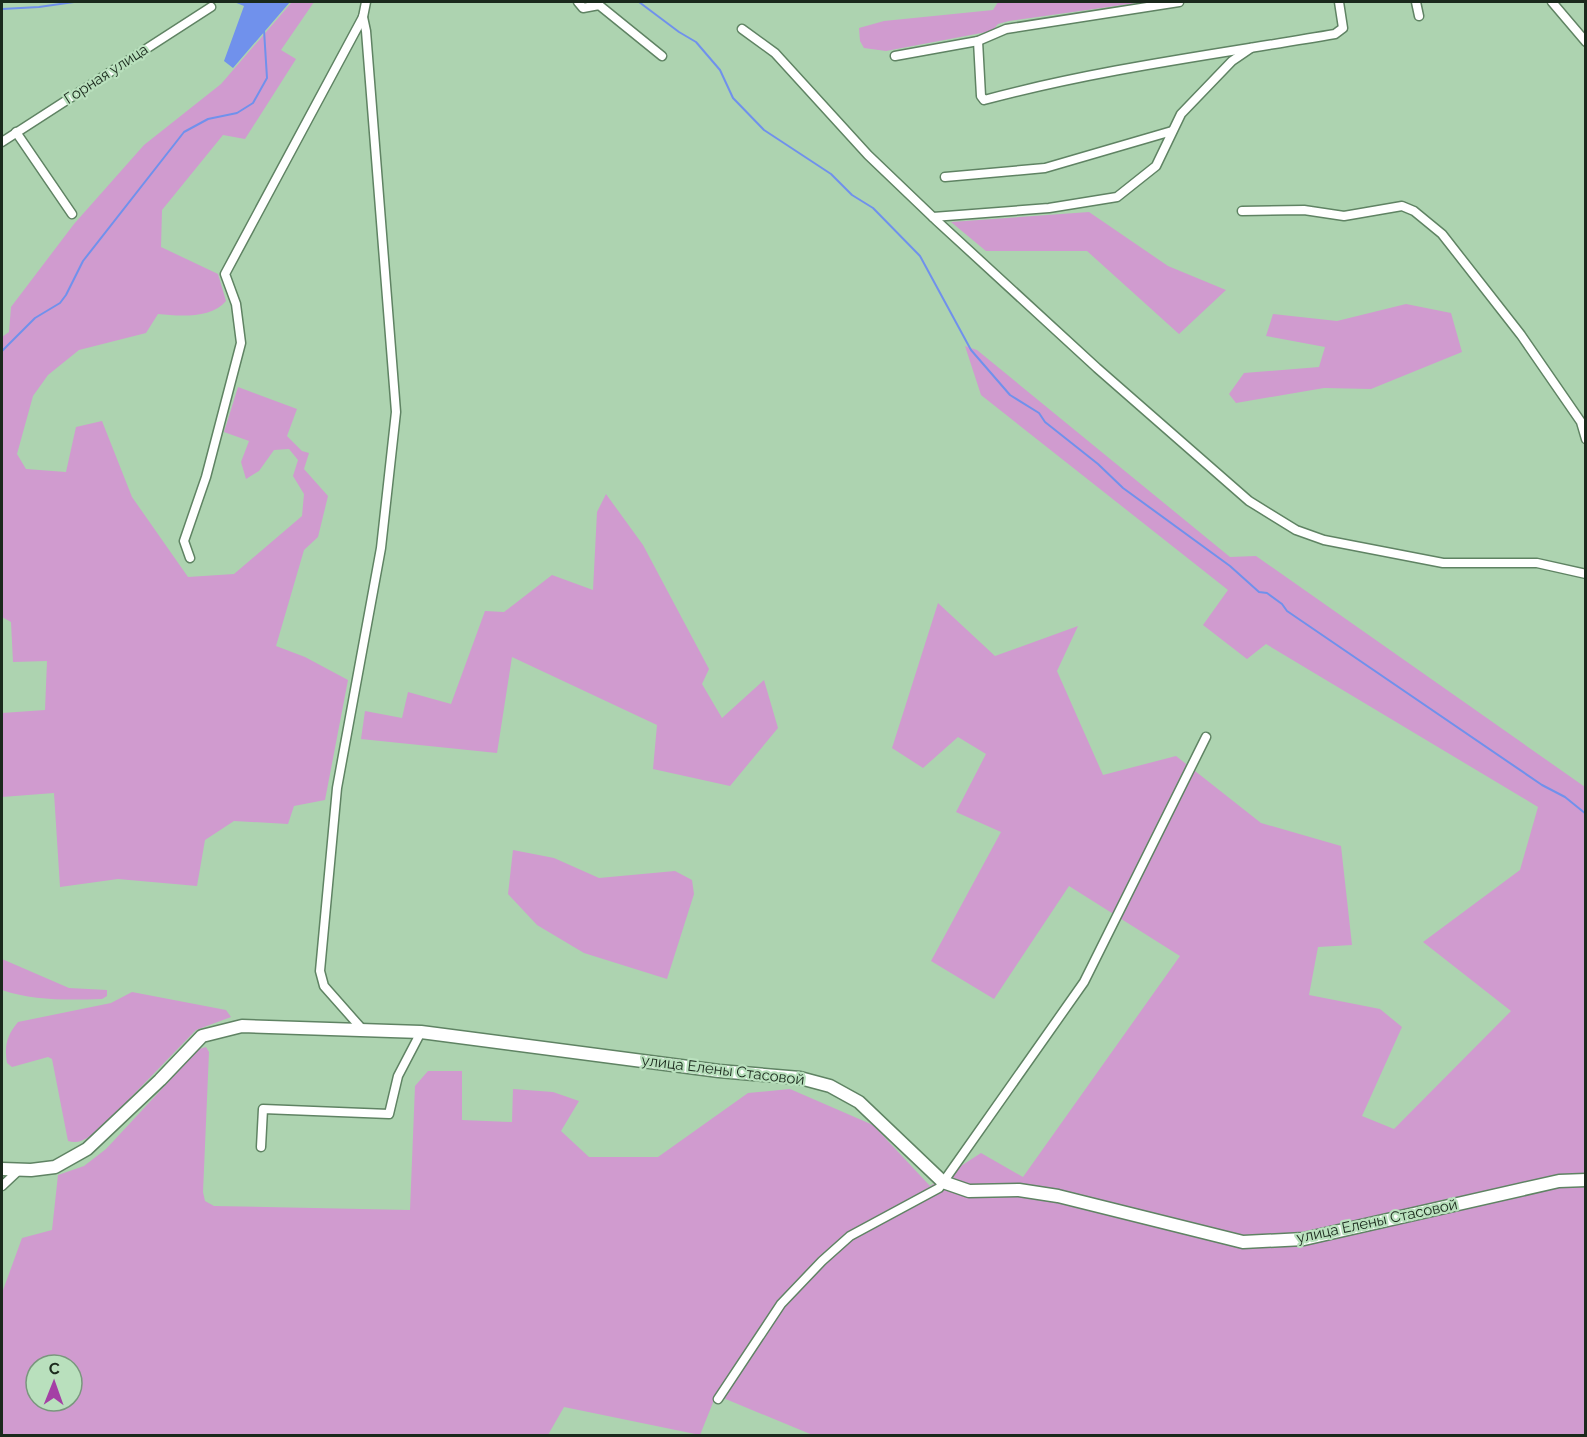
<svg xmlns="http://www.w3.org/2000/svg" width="1587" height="1437" font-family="Raleway,sans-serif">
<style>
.green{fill:#d09bcf;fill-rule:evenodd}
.water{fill:#7091ec}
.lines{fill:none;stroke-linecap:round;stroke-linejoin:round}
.stream{stroke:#7091ec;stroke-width:2}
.street-casing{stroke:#5f8363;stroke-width:11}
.secondary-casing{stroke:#5f8363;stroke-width:15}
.street{stroke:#fff;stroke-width:8}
.secondary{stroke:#fff;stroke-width:12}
.labels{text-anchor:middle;stroke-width:4.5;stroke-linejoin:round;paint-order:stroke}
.street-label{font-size:15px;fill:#1a291c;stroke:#b9e0bd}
</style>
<rect width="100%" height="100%" fill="#add3b0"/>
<!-- green -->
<g class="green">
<path d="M292 2H314L281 50 296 59 245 139 223 135 162 210 161 247 218 274 226 301C211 319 179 316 158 314L146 333 79 350 48 375 33 396 17 454 26 469 66 472 76 427 102 421 132 497 188 577 234 574 302 516 304 494 293 476 298 460 289 449 274 450 259 471 246 479 241 462 249 441 224 432 238 387 297 409 287 436 302 451 309 453 304 469 328 496 318 537 304 550 276 646 305 657 348 680 325 800 294 806 288 824 234 821 205 840 197 886 118 879 60 887 54 793 2 797V713L45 710 47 661 13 662 11 622 2 617V337L9 332 11 307 74 224 144 145 221 84Z"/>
<polygon points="998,2 1144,2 1009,21 998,24 992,31 886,51 864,48 860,41 859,28 884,21 993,10"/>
<polygon points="1089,212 1168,266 1226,290 1179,334 1087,251 986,251 951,222"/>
<polygon points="1406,304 1451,313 1462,352 1371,389 1324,388 1236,403 1229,394 1244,373 1319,367 1325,347 1266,336 1273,314 1337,321"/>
<path d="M965 346 977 350 1230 557 1256 556 1585 787V1435L815 1436 716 1395 700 1435 564 1407 548 1435H2V1293L22 1238 52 1230 58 1175 84 1166 106 1149 199 1049 206 1047 209 1052 203 1192 205 1201 214 1206 410 1210 415 1086 428 1071H462V1120L512 1122 513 1089 553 1092 579 1101 561 1131 589 1157H658L748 1093 790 1089 873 1125 930 1186 981 1153 1023 1177 1180 956 1069 886 994 999 931 961 1001 832 956 812 986 754 958 737 923 768 892 748 938 603 995 656 1078 626 1057 671 1103 775 1176 756 1261 823 1341 846 1352 945 1318 947 1309 995 1380 1009 1402 1027 1362 1116 1394 1129 1511 1011 1423 942 1520 870 1538 807 1266 644 1247 659 1203 625 1228 590 981 395ZM36 1365H72V1401H36Z"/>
<polygon points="606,494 643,545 709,669 702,684 722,718 764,680 778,728 730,786 653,769 657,725 512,657 497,753 361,739 365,711 402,718 408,692 451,704 485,611 504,612 552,575 593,590 597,512"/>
<polygon points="513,850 554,858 599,878 675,871 692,880 694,894 667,979 584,953 537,925 508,894"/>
<path d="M2 959 69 988 107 990V996L102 999C68 1000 34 1001 2 990Z"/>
<path d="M132 992 226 1010 231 1017 196 1030 105 1124C94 1133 82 1146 68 1141L52 1059 48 1057 12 1067 7 1063C4 1046 7 1035 18 1022L111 1003Z"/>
</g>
<!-- water -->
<polygon class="water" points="234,2 290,2 233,68 224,61 244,6"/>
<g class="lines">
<!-- stream -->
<g class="stream">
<polyline points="639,2 679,32 696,42 720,70 733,98 764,130 831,174 852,195 873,208 920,256 971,350 1010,395 1039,413 1045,422 1098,464 1123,488 1230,566 1259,592 1267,593 1282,604 1287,611 1542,785 1565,797 1586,814"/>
<polyline points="2,9 39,7 74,2"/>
<polyline points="2,351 35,318 60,303 66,295 83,261 184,132 208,119 237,113 253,103 267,78 264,30"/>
</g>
<!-- street casing -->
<g class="street-casing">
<g id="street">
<polyline points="578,2 583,8 599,5 662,56"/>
<polyline points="1416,2 1419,16"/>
<polyline points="1552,2 1586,42"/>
<polyline points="742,29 775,53 868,155 937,221 1097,368 1249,501 1296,530 1324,540 1443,563 1537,563 1586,574"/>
<path d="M978 41 981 96 984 100C1099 69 1218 54 1335 34L1343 28 1339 2"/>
<polyline points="895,56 978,41 1006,29 1179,2"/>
<polyline points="16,132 72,214"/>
<polyline points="2,142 211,7"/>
<polyline points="945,177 1045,168 1172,131"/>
<polyline points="1242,211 1304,210 1344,216 1402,206 1414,211 1442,234 1521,335 1581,422 1586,439"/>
<polyline points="933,217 1049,208 1117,197 1156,166 1181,114 1232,61 1251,48"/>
<polyline points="190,558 184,541 206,477 241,343 236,304 225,274 363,17 366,2"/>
<polyline points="362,1029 324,986 320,971 337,788 381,548 396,412 366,31 363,17"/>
<polyline points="261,1147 263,1109 389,1114 398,1076 421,1032"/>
<polyline points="2,1186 19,1170"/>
<polyline points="718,1399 781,1304 822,1261 850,1236 939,1188 1084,982 1206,737"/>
</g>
</g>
<!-- secondary casing -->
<g class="secondary-casing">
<polyline id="secondary" points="2,1169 31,1170 55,1167 87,1149 160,1080 202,1036 242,1026 421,1032 719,1071 800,1078 830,1086 859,1102 943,1182 969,1191 1019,1190 1058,1196 1243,1242 1304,1239 1559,1181 1586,1180"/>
</g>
<!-- street -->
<use href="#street" class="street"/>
<!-- secondary -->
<use href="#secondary" class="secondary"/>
</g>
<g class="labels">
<!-- street labels -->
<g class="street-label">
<text transform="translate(106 74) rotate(-33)" y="5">Горная улица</text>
<text transform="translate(723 1070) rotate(7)" y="5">улица Елены Стасовой</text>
<text transform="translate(1377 1221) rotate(-12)" y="5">улица Елены Стасовой</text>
</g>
</g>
<!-- border -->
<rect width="1587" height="1437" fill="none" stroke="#1a291c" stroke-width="6"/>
<!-- north arrow -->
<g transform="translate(54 1383) rotate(1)"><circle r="28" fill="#b9e0bd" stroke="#79977d" stroke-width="1.5"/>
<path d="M0-4.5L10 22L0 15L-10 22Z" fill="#a440a5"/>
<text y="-9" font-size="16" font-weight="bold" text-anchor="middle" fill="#1a291c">С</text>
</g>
</svg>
